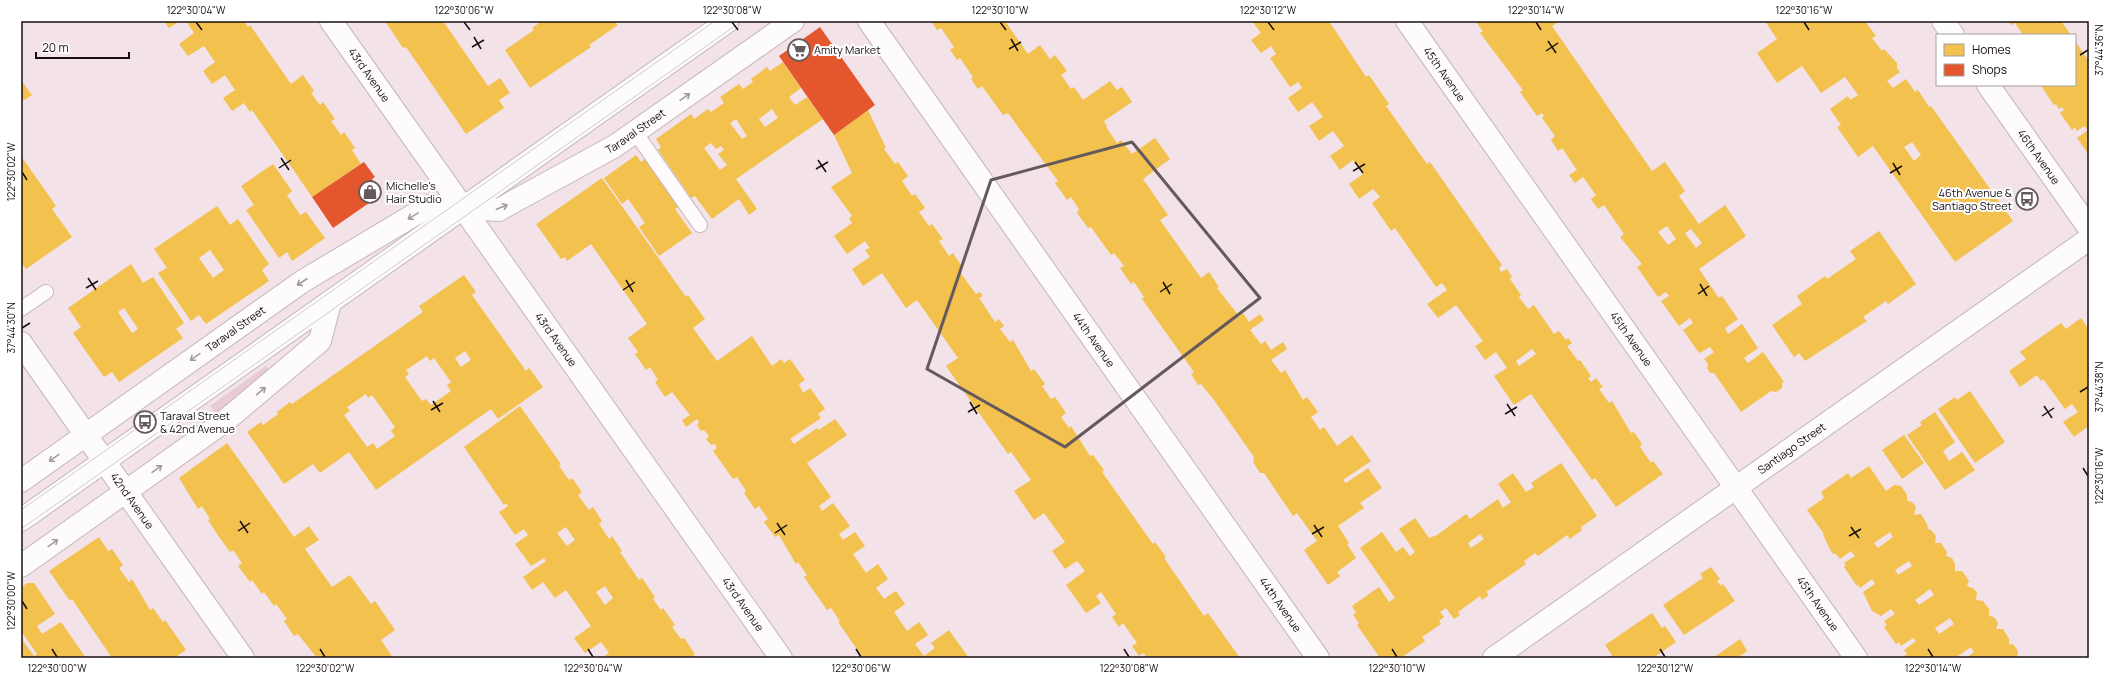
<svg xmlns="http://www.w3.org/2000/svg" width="2110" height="679" font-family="Manrope,sans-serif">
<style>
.green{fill:#e8cbd3}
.homes{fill:#f2c14e;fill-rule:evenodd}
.shops{fill:#e4572e}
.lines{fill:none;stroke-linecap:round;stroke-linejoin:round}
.service-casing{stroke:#c3b7ba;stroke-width:16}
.minor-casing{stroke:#c3b7ba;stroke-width:24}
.tertiary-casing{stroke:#c3b7ba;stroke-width:24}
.service{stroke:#fdfbfb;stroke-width:14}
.minor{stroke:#fdfbfb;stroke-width:22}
.tertiary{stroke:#fdfbfb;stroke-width:22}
.tram{stroke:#d0cccd;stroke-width:1}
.oneway{stroke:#a19d9e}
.marked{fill:none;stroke:#65595d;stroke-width:3;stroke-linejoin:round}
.ticks{fill:none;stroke:#180f12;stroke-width:1.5}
.labels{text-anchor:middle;stroke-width:4;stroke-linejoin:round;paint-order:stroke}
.poi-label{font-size:11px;fill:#180f12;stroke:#fff;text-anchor:start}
.street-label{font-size:11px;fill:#180f12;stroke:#fff}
.neatline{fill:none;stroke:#180f12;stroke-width:1.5}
.ticks-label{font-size:10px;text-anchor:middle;fill:#180f12}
</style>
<rect width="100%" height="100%" fill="#f3e2e7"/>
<!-- green -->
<polygon class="green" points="266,366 270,370 218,417 210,406"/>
<!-- homes -->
<g class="homes">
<polygon points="164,21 180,21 169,28"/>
<polygon points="186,21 244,21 248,27 250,25 291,84 303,75 314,91 311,93 320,105 323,102 335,119 331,121 341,135 344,132 355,148 352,150 361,164 312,197 252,110 250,112 244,103 232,111 223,98 235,90 225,75 212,84 203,71 215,62 204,46 188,56 179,44 194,33"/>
<polygon points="385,21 443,21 488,86 500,78 510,93 499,100 504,108 466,134 406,47 403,48"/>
<polygon points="542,21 614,21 618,25 589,45 591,47 530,88 505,50 534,30 532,28"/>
<polygon points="931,21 1005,21 1028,54 1040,45 1050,59 1055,55 1067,71 1061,75 1071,89 1074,87 1083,100 1110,81 1117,90 1122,87 1132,102 1104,121 1107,126 1106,127 1117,143 1121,140 1132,154 1155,138 1170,159 1143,179 1168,215 1160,220 1201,278 1209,272 1219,287 1217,288 1239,316 1243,313 1249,322 1260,314 1264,320 1250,330 1261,344 1265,341 1271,350 1283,342 1287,349 1271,360 1281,373 1285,370 1303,400 1307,397 1318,412 1311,417 1320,430 1324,427 1337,446 1352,435 1371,461 1343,480 1346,483 1368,468 1382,488 1360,503 1364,508 1338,526 1349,543 1347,544 1356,558 1337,572 1340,576 1328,585 1304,550 1317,541 1297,513 1293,516 1264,473 1260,473 1253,462 1254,457 1214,400 1201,384 1198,385 1191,374 1194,372 1142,299 1144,297 1134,282 1131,284 1120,268 1124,266 1114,253 1111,255 1091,227 1088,228 1077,213 1079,209 1071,197 1067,200 1055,183 1058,181 1008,113 1003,115 982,86 978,89 971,79 973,77 960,58 957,60 950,50 954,47 941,28 937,30"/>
<path d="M1252 21H1329L1366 77 1369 75 1389 104 1386 106 1427 164 1430 162 1502 265 1499 268 1501 272 1507 269 1512 277 1510 279 1521 295 1519 297 1528 309 1534 305 1554 334 1559 331 1566 340 1568 338 1572 343 1567 346 1578 361 1580 360 1591 376 1588 378 1591 382 1596 378 1603 387 1599 389 1609 403 1612 401 1631 433 1634 432 1642 444 1640 447 1651 463 1653 461 1663 474 1616 507 1595 478 1592 480 1531 394 1514 405 1494 376 1507 368 1496 352 1485 360 1475 346 1483 341 1456 305 1438 318 1427 304 1447 290 1442 283 1436 287 1395 228 1391 231 1372 203 1380 197 1373 189 1359 199 1349 184 1363 174 1353 160 1340 170 1330 156 1344 146 1333 131 1319 141 1309 126 1323 117 1312 102 1298 112 1288 98 1302 88 1298 82 1290 87 1270 58 1276 54 1271 46 1261 53 1251 40 1261 33ZM1532 349 1536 354 1519 366 1516 361Z"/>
<path d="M1475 21H1555L1557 23 1552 26 1652 171 1665 162 1685 191 1679 196 1699 224 1725 205 1746 236 1699 269 1719 298 1722 296 1738 319 1725 328 1728 334 1742 324 1758 348 1744 358 1748 363 1763 352 1784 382 1782 383V388L1776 392 1771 391 1741 412 1714 373H1710L1707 368 1708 364 1704 359 1714 352 1710 347 1699 353 1683 330 1693 323 1690 318 1679 326 1661 301 1669 296 1666 292 1658 297 1637 267 1642 264 1620 237 1624 234 1604 205 1598 209 1591 199 1596 195 1583 177 1575 183 1569 175 1577 170 1562 148 1558 151 1551 140 1555 136 1542 118 1544 116 1542 113 1537 116 1520 92 1523 90 1480 33 1483 31ZM1667 226 1676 239 1668 245 1658 232ZM1691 229 1702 243 1696 248 1685 233Z"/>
<path d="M1765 21H1862L1863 23 1865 21 1876 36 1872 38 1882 51 1884 49 1897 63V68L1900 72 1887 81 1893 88 1906 79 1915 92 1918 90 1929 107 1931 106 2013 221 1955 262 1873 146 1858 157 1837 127 1841 125 1830 109 1848 96 1850 100 1858 95 1845 77 1821 93 1802 66 1777 83 1757 53 1777 39ZM1912 142 1921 155 1914 161 1904 147Z"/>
<polygon points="2008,21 2061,21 2071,35 2023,35 2015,23 2011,25"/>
<polygon points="2075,41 2089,61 2089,155 2077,138 2088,130 2084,126 2077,131 2075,127 2072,130 2060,113 2064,110 2062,107 2059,109 2056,104 2054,105 2041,86 2075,85"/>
<path d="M783 62 801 88 789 97 795 105 807 97 823 119 736 179 757 209 749 215 739 199 712 219 695 196 691 198 658 150 661 147 656 139 691 114 694 119 708 109 711 112 724 103 720 97 739 84 743 89 753 82 751 79 767 67 770 71ZM772 109 778 118 765 127 759 119ZM736 119 747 136 742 139 730 123ZM711 143 716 149 721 146 724 150 718 154 727 165 720 170 704 148Z"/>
<polygon points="21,80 32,95 21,102"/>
<polygon points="868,110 886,148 884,149 895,164 898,162 908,176 902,181 912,196 915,194 925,208 919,212 929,226 932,224 943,239 939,241 949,256 953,253 963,268 959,271 976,294 980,292 983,296 979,298 995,322 999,319 1004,326 1000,329 1010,342 1013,340 1031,371 1034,369 1045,384 1042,386 1051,399 1055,397 1066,413 1061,417 1069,428 1071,426 1090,456 1093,455 1104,470 1102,472 1153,544 1155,542 1166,557 1164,558 1204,616 1208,613 1240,658 1144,658 1146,657 1144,653 1139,656 1132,646 1137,643 1123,623 1119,627 1112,617 1116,614 1101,592 1096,596 1101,603 1086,613 1066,585 1085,571 1077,561 1065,569 1052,551 1065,542 1044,513 1034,520 1014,491 1031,480 1011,452 1008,454 946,366 958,358 917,300 906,308 882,273 863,286 852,269 870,257 865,250 870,248 865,241 847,254 834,236 852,223 849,218 852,216 831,187 852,173 834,135"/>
<polygon points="636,155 641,162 648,157 681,205 675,209 692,233 659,256 639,227 645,223 628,199 622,204 604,178"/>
<polygon points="21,156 56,206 52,209 72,237 26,269 21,262"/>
<polygon points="273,164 292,191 287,195 300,215 306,212 325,238 292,261 287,252 279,258 246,210 254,205 241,186"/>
<polygon points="602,178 686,297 688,295 705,319 693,328 717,361 752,336 772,366 781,359 784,363 790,359 805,380 799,384 803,393 810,388 825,409 818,414 821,418 790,439 794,444 817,428 819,430 835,419 847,435 807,463 831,497 819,506 822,511 833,503 850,526 839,534 843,540 855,532 865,546 853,554 866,573 878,564 888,579 876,588 884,599 896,591 905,604 894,612 907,631 919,622 928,635 915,644 924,656 935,648 931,643 949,630 969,658 863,658 838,622 840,621 831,608 827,610 804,577 807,575 798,562 796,564 779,535 775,537 764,522 768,519 759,506 755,509 744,493 746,491 737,477 733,479 713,451 717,448 715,444 711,445 706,439 709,436 704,430 701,431 697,425 699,422 697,419 686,427 682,420 690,415 672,392 665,397 655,382 658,380 650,367 646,370 635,354 638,352 628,338 647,324 591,244 567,261 565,257 561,259 536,224"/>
<path d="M217 206 230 225 238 219 269 264 262 270 269 281 206 324 199 315 191 321 158 273 167 268 154 249ZM210 250 224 270 213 278 199 258Z"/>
<polygon points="1879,231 1916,284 1888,304 1886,301 1863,317 1867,321 1805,361 1799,353 1794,357 1772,325 1802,304 1797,296 1825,276 1827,279 1856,259 1850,251"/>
<path d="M131 264 143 283 153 277 184 323 176 329 183 338 119 382 112 372 104 377 73 333 81 327 68 308ZM124 308 138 329 132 333 118 312Z"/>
<path d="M464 275 476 292 472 295 526 371 529 368 543 387 498 419 491 409 376 490 349 452 320 473 313 464 284 484 247 432 261 422 263 425 278 414 277 412 290 402 292 404 423 312 419 306ZM465 351 471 360 461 367 455 358ZM427 356 430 361 434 358 451 382 447 385 451 391 431 405 426 399 422 401 405 377 409 374 406 370ZM366 394 368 398 372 395 395 427 391 431 395 436 377 449 373 443 367 447 344 415 350 411 347 407Z"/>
<polygon points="2081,318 2089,330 2089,430 2087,427 2074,437 2063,422 2078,412 2072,404 2065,409 2043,379 2041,381 2037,375 2020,387 2009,371 2026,359 2020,352 2061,323 2066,329"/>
<polygon points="1970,391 2005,442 1975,463 1938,409 1955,397 1957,400"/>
<path d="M520 406 561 464 559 466 569 480 572 478 582 492 578 495 589 510 593 507 602 521 599 524 609 539 612 536 622 551 620 552 639 580 642 578 655 597 653 599 661 610 663 608 675 625 672 627 681 639 684 638 695 654 693 656 694 658H602L609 653 601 642 585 653 574 638 591 626 566 590 555 598 543 582 532 590 523 577 546 561 544 558 531 566 515 544 528 535 524 529 515 535 499 512 508 506 506 503 504 505 464 447ZM566 527 575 540 567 546 557 533ZM605 586 613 598 605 605 596 592Z"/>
<polygon points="1935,412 1955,442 1943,451 1949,461 1962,452 1975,470 1945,490 1907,435 1922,425 1920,422"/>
<polygon points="1904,435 1924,463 1902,479 1882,450"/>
<polygon points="227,443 294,537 309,526 319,540 305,549 332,587 350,575 371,604 375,601 395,630 381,640 393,658 317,658 298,634 294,636 284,621 287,619 276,604 274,606 264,592 262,594 252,580 250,582 238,566 242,563 233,550 230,552 219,537 208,520 210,519 202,506 198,509 179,478"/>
<path d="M1561 463 1597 516 1581 527 1582 530 1570 539 1567 535 1538 556 1535 553 1524 561 1526 564 1486 592 1489 595 1482 600 1480 596 1458 612 1460 615 1454 619 1446 608 1440 612 1444 617 1439 621 1441 624 1422 637 1425 641 1401 658H1380L1357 625 1359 623 1353 615 1356 613 1352 606 1379 587 1389 602 1395 598 1360 548 1382 532 1396 552 1403 547 1410 556 1415 552 1399 529 1415 518 1429 538 1437 535 1466 514 1470 519 1498 499 1503 508 1511 502 1498 484 1513 473 1526 492 1534 487 1531 483ZM1480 534 1484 539 1471 548 1468 543Z"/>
<path d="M1869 466 1886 491 1894 485 1901 486 1907 495V501L1912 502 1916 507 1914 515 1921 514 1927 524 1928 529 1931 530 1936 536 1935 543H1941L1947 552 1946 556 1952 558 1955 564V571H1962L1969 581 1967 585 1969 587 1973 588 1977 593 1976 600 1983 601 1989 609V616L1994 617 1998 623 1996 629H2003L2009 639V645L2013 644 2018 651 2017 658H1966L1974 652 1971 647 1955 658H1906L1904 656 1907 654 1904 650 1916 641 1913 638 1901 646 1899 642 1896 644 1884 627 1887 625 1884 621 1895 614 1891 609 1881 616 1872 611 1863 592 1875 584 1872 579 1860 588 1858 584 1857 586 1844 567 1846 565 1844 563 1855 556 1851 551 1840 559 1836 554 1832 553 1823 535 1824 534 1807 510 1824 498 1821 492 1848 473 1851 478ZM1890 532 1893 537 1878 548 1874 543ZM1909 561 1912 566 1898 575 1895 570ZM1930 589 1934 595 1919 605 1915 600ZM1950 618 1954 624 1939 634 1935 628Z"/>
<polygon points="99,537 108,551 112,549 123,565 119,568 129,582 132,579 150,610 153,608 163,622 165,620 186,650 174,658 112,658 72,599 70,601 49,571"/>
<polygon points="1711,567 1720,579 1717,581 1721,586 1723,584 1735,601 1684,635 1663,605 1703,578 1700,574"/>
<polygon points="27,583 34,583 55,614 37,626 42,634 61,622 86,658 21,658 21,638 34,656 37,654 21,631 21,588"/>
<polygon points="1652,613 1662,628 1665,626 1676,642 1653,658 1608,658 1612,655 1605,645"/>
<polygon points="1740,639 1747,651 1740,656 1741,658 1713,658"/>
</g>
<!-- shops -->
<g class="shops">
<polygon points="820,27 875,105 834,135 779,56"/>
<polygon points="364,162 375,177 372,179 382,194 333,228 312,197"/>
</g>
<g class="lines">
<!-- service casing -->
<g class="service-casing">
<g id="service">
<polyline points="635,132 700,225"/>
<polyline points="21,309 46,292"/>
</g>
</g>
<!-- minor casing -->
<g class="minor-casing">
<g id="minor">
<path id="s1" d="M331 21 781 658"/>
<path id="s2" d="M869 21 1318 658"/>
<path id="s3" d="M1407 21 1856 658"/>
<polyline points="1943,21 1953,35"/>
<path id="s4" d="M1988 85 2089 228"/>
<path id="s5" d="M21 343 243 658"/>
<path id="s6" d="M1494 658 2089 239"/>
</g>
</g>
<!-- tertiary casing -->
<g class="tertiary-casing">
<g id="tertiary">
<path id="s7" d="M21 481 303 281 429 206 499 210 511 203 615 146 793 21"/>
<polyline points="21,520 728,21"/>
<polyline points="21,566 225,421 320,341 330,302"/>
</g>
</g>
<!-- service -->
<use href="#service" class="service"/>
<!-- minor -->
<use href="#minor" class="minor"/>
<!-- tertiary -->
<use href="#tertiary" class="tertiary"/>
<!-- tram -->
<g class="tram">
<polyline points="21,510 715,21"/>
<polyline points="21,529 742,21"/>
</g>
</g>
<!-- one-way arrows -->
<defs><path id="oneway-shaft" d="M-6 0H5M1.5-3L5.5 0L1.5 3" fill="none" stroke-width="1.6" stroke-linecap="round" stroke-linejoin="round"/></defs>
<g class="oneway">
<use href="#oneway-shaft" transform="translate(685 97) rotate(-35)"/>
<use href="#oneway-shaft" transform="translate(502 207) rotate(-21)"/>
<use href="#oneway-shaft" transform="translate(413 216) rotate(149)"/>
<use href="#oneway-shaft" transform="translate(302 282) rotate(147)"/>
<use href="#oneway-shaft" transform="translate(195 357) rotate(145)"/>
<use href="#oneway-shaft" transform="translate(261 391) rotate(-40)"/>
<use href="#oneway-shaft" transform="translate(54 458) rotate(144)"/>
<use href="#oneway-shaft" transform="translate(157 469) rotate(-35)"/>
<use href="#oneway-shaft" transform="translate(53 543) rotate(-36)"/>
</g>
<!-- marked area -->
<path class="marked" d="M1132 142 1260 298 1065 447 927 369 991 180Z"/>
<!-- ticks -->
<path class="ticks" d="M196 22 202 30M464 22 470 30M732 22 738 30M1000 22 1006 30M1268 22 1274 30M1536 22 1541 30M1804 22 1809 30M474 37 481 49M1011 39 1018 51M1548 41 1556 53M472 47 484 40M1009 49 1021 42M1546 51 1558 43M2080 55 2088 50M281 158 289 170M818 160 826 172M1355 162 1363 173M1893 163 1900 175M279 168 291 160M816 169 828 162M1353 171 1365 164M22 172 27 180M1890 173 1902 166M88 278 96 290M626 280 633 292M1163 282 1170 294M1700 284 1707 296M86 288 98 281M623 290 635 282M1160 292 1172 284M1698 294 1709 286M22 328 30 323M2080 392 2088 387M433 401 440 412M970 402 977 414M1507 404 1515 416M2044 406 2052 418M431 410 443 403M968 412 980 405M1505 414 1517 407M2042 416 2054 408M2083 468 2088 476M240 521 248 533M777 523 785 535M1314 525 1322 537M1851 527 1859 538M238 531 250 523M775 533 787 525M1312 534 1324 527M1849 536 1861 529M22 601 27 609M52 649 57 657M320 649 325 657M588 649 593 657M856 649 861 657M1124 649 1129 657M1392 649 1397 657M1660 649 1665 657M1928 649 1933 657"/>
<!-- icons -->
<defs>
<g id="supermarket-ring" transform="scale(1.15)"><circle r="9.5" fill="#fff" stroke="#65595d" stroke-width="1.5"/><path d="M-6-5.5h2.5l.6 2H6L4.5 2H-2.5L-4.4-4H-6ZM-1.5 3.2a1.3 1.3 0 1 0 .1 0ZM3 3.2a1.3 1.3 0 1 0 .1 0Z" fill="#65595d"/></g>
<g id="shop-ring" transform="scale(1.15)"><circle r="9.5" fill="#fff" stroke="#65595d" stroke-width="1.5"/><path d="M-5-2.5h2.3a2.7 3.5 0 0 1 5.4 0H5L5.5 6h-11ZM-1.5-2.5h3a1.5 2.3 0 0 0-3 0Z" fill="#65595d"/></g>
<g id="bus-ring" transform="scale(1.15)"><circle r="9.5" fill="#fff" stroke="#65595d" stroke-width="1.5"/><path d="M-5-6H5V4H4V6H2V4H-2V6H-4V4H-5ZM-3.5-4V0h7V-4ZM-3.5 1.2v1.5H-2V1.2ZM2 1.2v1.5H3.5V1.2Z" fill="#65595d"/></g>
</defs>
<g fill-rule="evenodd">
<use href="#supermarket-ring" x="799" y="50"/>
<use href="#shop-ring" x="370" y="192"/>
<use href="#bus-ring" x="2027" y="199"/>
<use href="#bus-ring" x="145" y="422"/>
</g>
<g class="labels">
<!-- poi labels -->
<g class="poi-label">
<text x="814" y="54">Amity Market</text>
<text x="386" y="190">Michelle's<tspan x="386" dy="13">Hair Studio</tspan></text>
<text x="2012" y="197" text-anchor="end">46th Avenue &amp;<tspan x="2012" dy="13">Santiago Street</tspan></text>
<text x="160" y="420">Taraval Street<tspan x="160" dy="13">&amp; 42nd Avenue</tspan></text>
</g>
<!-- street labels -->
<g class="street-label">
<text dy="4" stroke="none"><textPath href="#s1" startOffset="66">43rd Avenue</textPath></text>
<text dy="4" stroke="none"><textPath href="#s3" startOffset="65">45th Avenue</textPath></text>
<text dy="4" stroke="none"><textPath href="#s7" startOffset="720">Taraval Street</textPath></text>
<text dy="4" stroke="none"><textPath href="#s4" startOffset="88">46th Avenue</textPath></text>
<text dy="4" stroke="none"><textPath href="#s7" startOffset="263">Taraval Street</textPath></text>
<text dy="4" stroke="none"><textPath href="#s1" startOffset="390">43rd Avenue</textPath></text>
<text dy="4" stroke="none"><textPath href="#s2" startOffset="390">44th Avenue</textPath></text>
<text dy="4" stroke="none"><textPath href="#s3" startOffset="389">45th Avenue</textPath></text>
<text dy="4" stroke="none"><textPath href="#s6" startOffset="364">Santiago Street</textPath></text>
<text dy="4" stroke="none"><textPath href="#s5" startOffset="193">42nd Avenue</textPath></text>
<text dy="4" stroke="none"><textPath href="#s1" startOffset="714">43rd Avenue</textPath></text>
<text dy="4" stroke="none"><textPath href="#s2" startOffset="714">44th Avenue</textPath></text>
<text dy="4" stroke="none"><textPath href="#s3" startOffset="713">45th Avenue</textPath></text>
</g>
</g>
<!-- border -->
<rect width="2110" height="679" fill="none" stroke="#ffffff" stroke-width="44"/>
<!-- legend -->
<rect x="1936" y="34" width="140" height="52" fill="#ffffff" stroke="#a39fa0"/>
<rect x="1944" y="44" width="20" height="12" fill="#f2c14e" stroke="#a39fa0"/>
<text x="1972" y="54" font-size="12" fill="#180f12">Homes</text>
<rect x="1944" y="64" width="20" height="12" fill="#e4572e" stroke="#a39fa0"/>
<text x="1972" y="74" font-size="12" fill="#180f12">Shops</text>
<!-- scale -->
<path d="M36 52v6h93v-6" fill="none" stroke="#180f12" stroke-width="2"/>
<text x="42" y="52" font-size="12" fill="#180f12" stroke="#ffffff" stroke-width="3" paint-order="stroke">20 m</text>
<rect x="22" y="22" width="2066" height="635" class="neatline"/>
<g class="ticks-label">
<text x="196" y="14">122°30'04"W</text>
<text x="464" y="14">122°30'06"W</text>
<text x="732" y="14">122°30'08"W</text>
<text x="1000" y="14">122°30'10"W</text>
<text x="1268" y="14">122°30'12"W</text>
<text x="1536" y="14">122°30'14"W</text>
<text x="1804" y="14">122°30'16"W</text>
<text transform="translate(2099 50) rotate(-90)" y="4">37°44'36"N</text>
<text transform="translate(11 172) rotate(-90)" y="4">122°30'02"W</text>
<text transform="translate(11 328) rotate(-90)" y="4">37°44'30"N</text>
<text transform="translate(2099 387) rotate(-90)" y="4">37°44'38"N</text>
<text transform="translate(2099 476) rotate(-90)" y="4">122°30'16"W</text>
<text transform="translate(11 601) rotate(-90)" y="4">122°30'00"W</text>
<text x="57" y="672">122°30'00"W</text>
<text x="325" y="672">122°30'02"W</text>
<text x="593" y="672">122°30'04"W</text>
<text x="861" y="672">122°30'06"W</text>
<text x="1129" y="672">122°30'08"W</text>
<text x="1397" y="672">122°30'10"W</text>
<text x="1665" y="672">122°30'12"W</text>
<text x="1933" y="672">122°30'14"W</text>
</g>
</svg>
